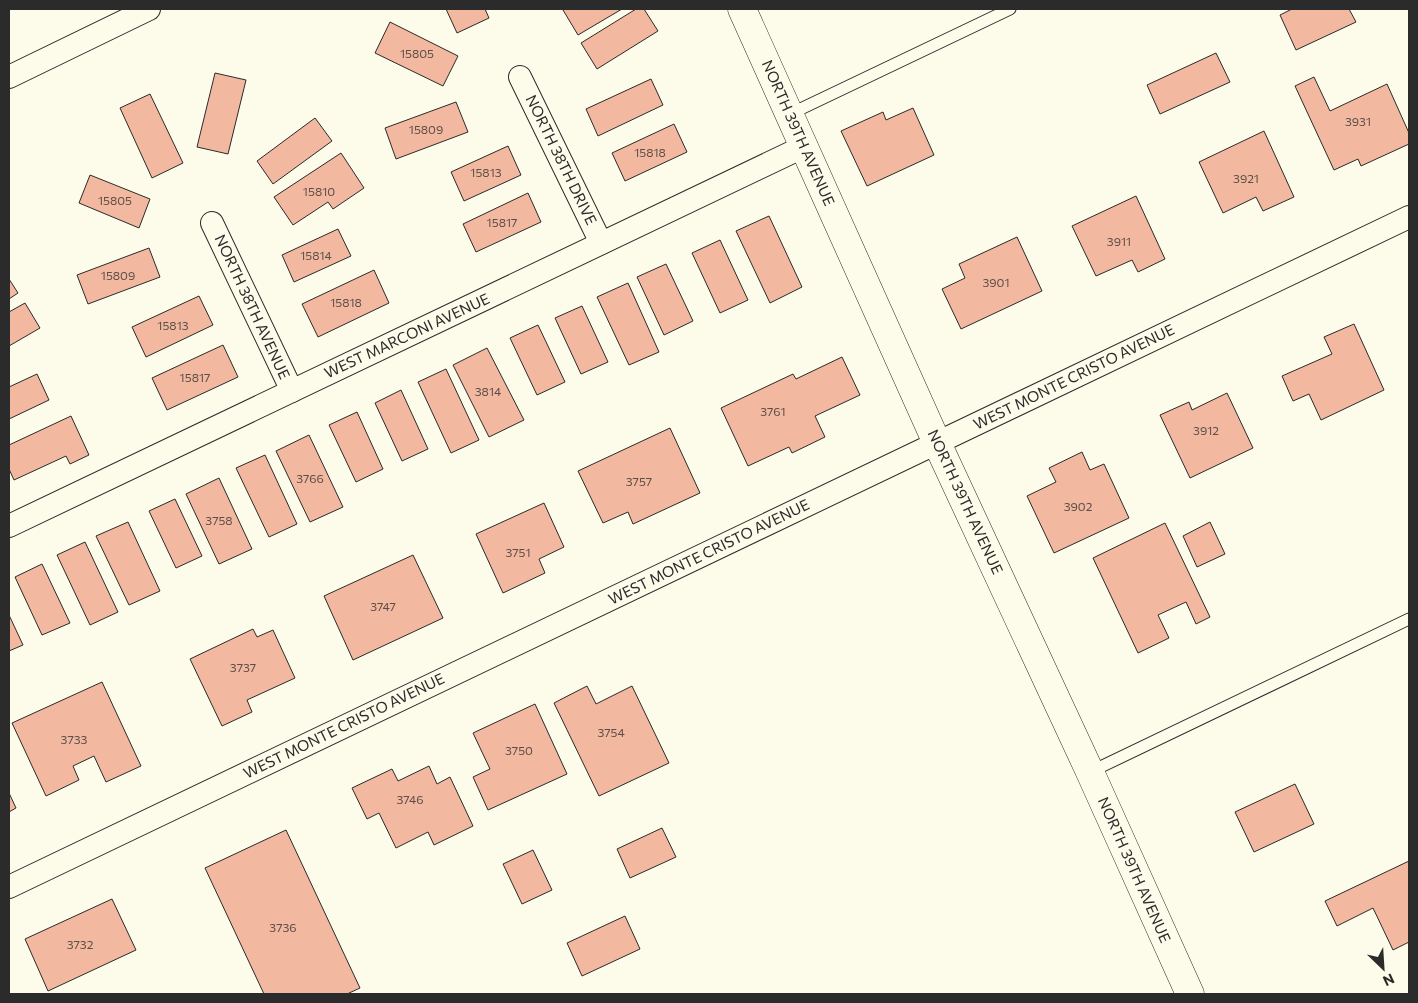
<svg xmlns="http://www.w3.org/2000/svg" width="1418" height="1003" font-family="Commissioner,sans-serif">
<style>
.building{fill:#f2b8a0;stroke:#2b2b2b}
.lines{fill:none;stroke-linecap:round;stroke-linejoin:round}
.service-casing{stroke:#2b2b2b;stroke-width:13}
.minor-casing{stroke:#2b2b2b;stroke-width:24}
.tertiary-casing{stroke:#2b2b2b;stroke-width:29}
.service{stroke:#fdfbea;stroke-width:11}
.minor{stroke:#fdfbea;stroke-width:22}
.tertiary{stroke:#fdfbea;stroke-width:28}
.labels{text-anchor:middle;stroke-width:4;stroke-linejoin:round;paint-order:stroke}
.number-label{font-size:12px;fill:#5d4e48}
.street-label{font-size:15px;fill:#2b2b2b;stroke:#fdfbea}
</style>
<rect width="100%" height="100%" fill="#fdfbea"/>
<!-- building -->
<g class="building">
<polygon points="446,9 485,9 489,18 457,33"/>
<polygon points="566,9 622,9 578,35 563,10"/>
<polygon points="636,9 644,9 658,31 597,69 581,43"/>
<polygon points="1292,9 1349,9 1356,22 1296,50 1280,15"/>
<polygon points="390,22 458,56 443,86 375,53"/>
<polygon points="1216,53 1230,82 1160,114 1147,85"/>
<polygon points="215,73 246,80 228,154 197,147"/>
<polygon points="1314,77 1330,111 1387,84 1409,133 1409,144 1361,166 1358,159 1334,170 1295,86"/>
<polygon points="651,79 663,105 598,136 586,109"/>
<polygon points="150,94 183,163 152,178 120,108"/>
<polygon points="456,102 468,132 396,159 385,128"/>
<polygon points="913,108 934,155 867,186 841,131 883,112 886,120"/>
<polygon points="315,118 332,141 273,184 257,161"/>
<polygon points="674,124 687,152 625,181 612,153"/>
<polygon points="1264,131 1294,197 1263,211 1256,197 1223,213 1199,162"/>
<polygon points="508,146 521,175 464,201 451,172"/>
<polygon points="341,153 364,188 333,209 328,202 293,225 274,197"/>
<polygon points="90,175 150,199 139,228 79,203"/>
<polygon points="528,193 541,222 476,252 463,224"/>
<polygon points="1136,196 1165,259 1138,272 1132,260 1096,276 1072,226"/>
<polygon points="769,216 802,287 770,303 736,231"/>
<polygon points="338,229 351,256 294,282 282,255"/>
<polygon points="1017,237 1042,291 961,329 942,289 965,278 959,264"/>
<polygon points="720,240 748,300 720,313 692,253"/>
<polygon points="149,248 160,277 88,304 77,275"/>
<polygon points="666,264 693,321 664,335 637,277"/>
<polygon points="374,270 389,303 318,337 302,304"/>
<polygon points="9,279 18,293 9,299"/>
<polygon points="628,283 659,352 629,365 597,297"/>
<polygon points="199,296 213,325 146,357 132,327"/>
<polygon points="25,303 40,328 9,346 9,312"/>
<polygon points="582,306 608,362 581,374 555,318"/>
<polygon points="1354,324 1384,390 1321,420 1309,394 1293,401 1282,376 1332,354 1324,337"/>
<polygon points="538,325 565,382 537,395 510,338"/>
<polygon points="223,345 238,377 167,410 152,378"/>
<polygon points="487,348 524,420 489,437 453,365"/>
<polygon points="842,357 860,395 815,416 825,437 792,453 789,447 748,466 721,408 793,374 796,379"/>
<polygon points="446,369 479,440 451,453 418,382"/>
<polygon points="37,374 49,400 9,419 9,387"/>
<polygon points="401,390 428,449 402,461 375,403"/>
<polygon points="1227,393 1253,448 1190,478 1160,415 1189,402 1192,410"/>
<polygon points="357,412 383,469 356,482 329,425"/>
<polygon points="71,416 89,455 70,464 66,456 14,480 9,469 9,445"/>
<polygon points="670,428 700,493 633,524 628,512 603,523 578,471"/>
<polygon points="309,435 343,507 310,522 276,451"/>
<polygon points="1082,452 1090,470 1104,464 1129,518 1054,553 1027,496 1056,482 1049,468"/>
<polygon points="265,455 297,524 269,537 236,468"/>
<polygon points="219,478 252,549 219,564 186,494"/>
<polygon points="175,499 202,556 176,568 149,511"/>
<polygon points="544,503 564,547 539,559 545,573 503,593 476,534"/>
<polygon points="128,522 160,591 129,605 96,536"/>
<polygon points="1210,522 1225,554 1197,567 1183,536"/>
<polygon points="1165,523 1210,617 1196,624 1186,602 1158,615 1169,638 1138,653 1093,558"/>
<polygon points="85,542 118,612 90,625 57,555"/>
<polygon points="413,555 443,618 353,660 324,596"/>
<polygon points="42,564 70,623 42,635 15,577"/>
<polygon points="9,615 23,645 9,651"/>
<polygon points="253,629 257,637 273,630 295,678 247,700 252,712 222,726 190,659"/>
<polygon points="102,682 141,766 106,782 94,756 73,766 79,780 46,796 12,723"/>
<polygon points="587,686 596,704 632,686 669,763 599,796 554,703"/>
<polygon points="535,704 567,774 488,810 473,777 490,769 473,733"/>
<polygon points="429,766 437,784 450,777 473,826 434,845 428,832 396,848 379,813 367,819 352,788 392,769 398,781"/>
<polygon points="1295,784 1314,824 1254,852 1235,812"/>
<polygon points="9,793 16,808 9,812"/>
<polygon points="662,828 676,857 630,878 617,849"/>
<polygon points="286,830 360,988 347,994 264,994 205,868"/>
<polygon points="533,850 552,890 522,904 503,864"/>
<polygon points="1409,861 1409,942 1393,950 1373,908 1337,926 1325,901"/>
<polygon points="112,899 136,950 48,991 25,939"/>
<polygon points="625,916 640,949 582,976 567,943"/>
</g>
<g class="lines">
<!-- service casing -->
<g class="service-casing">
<g id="service">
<polyline points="790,114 1010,9"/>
<polyline points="1090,772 1409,619"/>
</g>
</g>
<!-- minor casing -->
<g class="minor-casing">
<g id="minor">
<polyline points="9,77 149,9"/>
<polyline points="520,77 601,243"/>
<polyline points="212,223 292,391"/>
<polyline points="9,526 805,146"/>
<polyline points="9,887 1409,217"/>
</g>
</g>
<!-- tertiary casing -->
<g class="tertiary-casing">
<polyline id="tertiary" points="742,9 937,443 1090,772 1190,994"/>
</g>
<!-- service -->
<use href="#service" class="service"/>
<!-- minor -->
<use href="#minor" class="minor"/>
<!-- tertiary -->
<use href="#tertiary" class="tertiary"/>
</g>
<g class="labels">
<!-- number labels -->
<g class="number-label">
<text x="417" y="58">15805</text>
<text x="1358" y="126">3931</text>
<text x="426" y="134">15809</text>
<text x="650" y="157">15818</text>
<text x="486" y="177">15813</text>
<text x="1246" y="183">3921</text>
<text x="319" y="196">15810</text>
<text x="115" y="205">15805</text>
<text x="502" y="227">15817</text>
<text x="1119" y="246">3911</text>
<text x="316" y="260">15814</text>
<text x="118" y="280">15809</text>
<text x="996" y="287">3901</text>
<text x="346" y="307">15818</text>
<text x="173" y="330">15813</text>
<text x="195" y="382">15817</text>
<text x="488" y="396">3814</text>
<text x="773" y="416">3761</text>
<text x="1206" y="435">3912</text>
<text x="310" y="483">3766</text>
<text x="639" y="486">3757</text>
<text x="1078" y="511">3902</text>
<text x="219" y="525">3758</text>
<text x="518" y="557">3751</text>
<text x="383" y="611">3747</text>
<text x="243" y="672">3737</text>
<text x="611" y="737">3754</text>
<text x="74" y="744">3733</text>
<text x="519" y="755">3750</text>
<text x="410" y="804">3746</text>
<text x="283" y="932">3736</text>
<text x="80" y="949">3732</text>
</g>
<!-- street labels -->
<g class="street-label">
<text transform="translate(798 133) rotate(66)" y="5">NORTH 39TH AVENUE</text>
<text transform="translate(561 160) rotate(64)" y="5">NORTH 38TH DRIVE</text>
<text transform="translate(252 307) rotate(65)" y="5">NORTH 38TH AVENUE</text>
<text transform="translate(407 336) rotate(-25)" y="5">WEST MARCONI AVENUE</text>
<text transform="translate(1074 377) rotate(-26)" y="5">WEST MONTE CRISTO AVENUE</text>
<text transform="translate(965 502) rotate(65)" y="5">NORTH 39TH AVENUE</text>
<text transform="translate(709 552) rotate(-26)" y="5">WEST MONTE CRISTO AVENUE</text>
<text transform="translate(344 726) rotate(-26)" y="5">WEST MONTE CRISTO AVENUE</text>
<text transform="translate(1134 870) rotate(66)" y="5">NORTH 39TH AVENUE</text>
</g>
</g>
<!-- border -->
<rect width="1418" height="1003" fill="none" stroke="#2b2b2b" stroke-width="20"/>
<!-- north arrow -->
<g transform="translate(1383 968) rotate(155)" stroke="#fdfbea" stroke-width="4" paint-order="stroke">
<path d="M0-4L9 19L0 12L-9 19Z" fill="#2b2b2b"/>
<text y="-8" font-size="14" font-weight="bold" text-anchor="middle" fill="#2b2b2b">N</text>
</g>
</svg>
